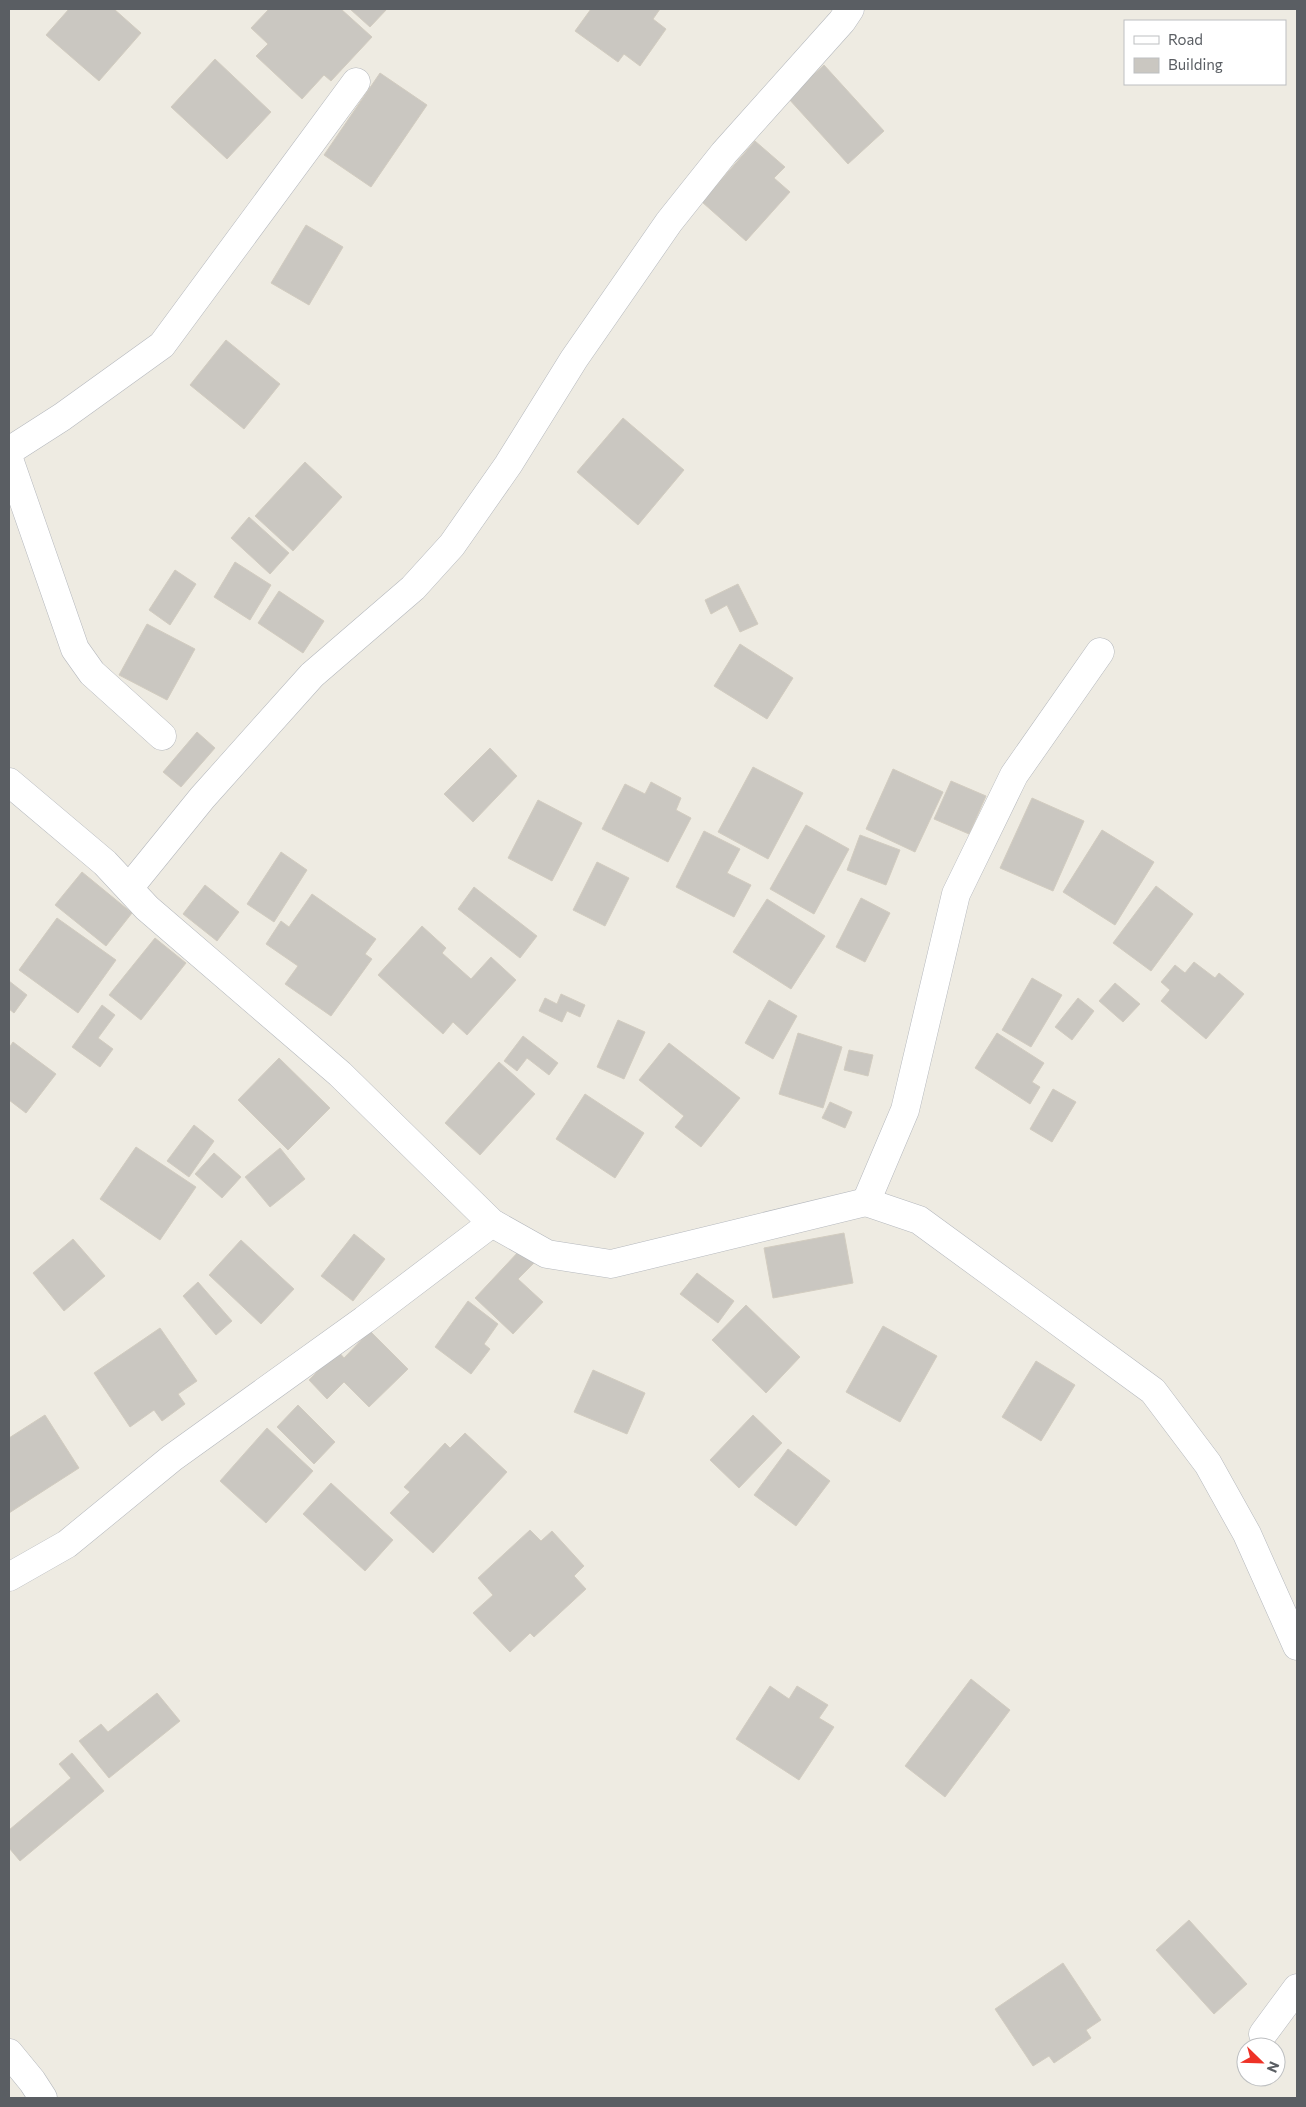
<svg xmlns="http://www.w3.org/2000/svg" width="1306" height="2107" font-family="Commissioner,sans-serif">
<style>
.building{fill:#cac7c1;stroke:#d2ccc0}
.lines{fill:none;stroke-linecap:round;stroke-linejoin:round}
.street-casing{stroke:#b5b8bd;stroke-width:29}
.street{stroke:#fff;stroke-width:28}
</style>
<rect width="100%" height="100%" fill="#eeebe2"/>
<!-- building -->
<g class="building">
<polygon points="69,9 114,9 141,33 99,81 46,35"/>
<polygon points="269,9 341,9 372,37 331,81 324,75 302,99 256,56 268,44 251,28"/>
<polygon points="350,9 387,9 370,27"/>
<polygon points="591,9 660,9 653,19 666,29 640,66 624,54 618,62 575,31"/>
<polygon points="215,59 271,112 227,159 171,107"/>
<polygon points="824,65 884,131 848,164 788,98"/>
<polygon points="380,73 427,105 371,187 324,155"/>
<polygon points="755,141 785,167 774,178 790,192 746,241 702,202"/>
<polygon points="306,225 343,247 309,305 271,283"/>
<polygon points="226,340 280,384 244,429 190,385"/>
<polygon points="623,418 684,470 638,525 577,472"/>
<polygon points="305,462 342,497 293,551 255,516"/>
<polygon points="249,517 289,553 270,574 231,538"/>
<polygon points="235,562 271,585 250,620 214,597"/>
<polygon points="175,570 196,584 170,625 149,610"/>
<polygon points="738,584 758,624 740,632 727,605 711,614 705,600"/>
<polygon points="279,591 324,621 303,653 258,623"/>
<polygon points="147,624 195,649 167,700 119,675"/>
<polygon points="740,644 793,678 767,719 714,686"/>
<polygon points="197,732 215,748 181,787 163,772"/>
<polygon points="490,748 517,776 473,822 444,794"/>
<polygon points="753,767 803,793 768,859 718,832"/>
<polygon points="893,769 943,792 915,852 866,829"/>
<polygon points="951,781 986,796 969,834 934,819"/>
<polygon points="651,782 681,798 676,810 691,818 668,862 602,829 625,784 645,794"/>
<polygon points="1032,798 1084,821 1053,891 1000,868"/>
<polygon points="538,800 582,823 552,881 508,858"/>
<polygon points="806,825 849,849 814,914 770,889"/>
<polygon points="1102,830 1154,862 1115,925 1063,892"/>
<polygon points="704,831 740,849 727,873 751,885 734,917 676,887"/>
<polygon points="860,835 900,850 886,885 847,870"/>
<polygon points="281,852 307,870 274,922 247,904"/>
<polygon points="597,862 629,878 605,926 573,910"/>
<polygon points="82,872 132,913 106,946 55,905"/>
<polygon points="205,885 239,912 217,941 183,914"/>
<polygon points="1156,886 1193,914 1151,971 1113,943"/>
<polygon points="474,887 537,936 520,958 458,909"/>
<polygon points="312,894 376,939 365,954 372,959 331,1016 285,984 298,966 266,944 281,921 289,927"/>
<polygon points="861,898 890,913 865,962 836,947"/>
<polygon points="767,899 825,936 791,989 733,952"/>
<polygon points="57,918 116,960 78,1013 19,970"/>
<polygon points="422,926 446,948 442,953 471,979 491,957 516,980 467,1035 453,1022 443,1034 378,975"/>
<polygon points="155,938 186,963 141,1020 109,995"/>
<polygon points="1194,962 1215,978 1219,973 1244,994 1206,1039 1161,1001 1170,990 1161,982 1175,965 1185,973"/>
<polygon points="1032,978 1062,995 1031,1047 1002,1030"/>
<polygon points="9,981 27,995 14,1013 9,1009"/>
<polygon points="1115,983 1140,1004 1123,1022 1099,1001"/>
<polygon points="561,994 585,1005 580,1017 567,1011 562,1022 539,1011 545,998 557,1004"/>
<polygon points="1078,998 1094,1011 1072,1040 1055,1027"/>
<polygon points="769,1000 797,1016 773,1059 745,1043"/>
<polygon points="102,1005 115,1015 98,1038 113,1049 100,1067 72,1047"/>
<polygon points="618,1020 645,1032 624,1079 597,1067"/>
<polygon points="798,1033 842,1047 823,1108 779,1094"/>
<polygon points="997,1033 1044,1063 1032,1082 1040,1087 1030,1104 975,1068"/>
<polygon points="523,1036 558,1063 549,1075 527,1058 517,1071 504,1061"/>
<polygon points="13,1042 56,1074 26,1113 9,1100 9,1048"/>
<polygon points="669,1043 740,1098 701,1147 675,1127 684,1116 639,1080"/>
<polygon points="849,1050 873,1055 868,1076 844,1070"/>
<polygon points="279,1058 330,1108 288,1150 238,1100"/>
<polygon points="499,1062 535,1094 480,1155 445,1123"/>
<polygon points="1053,1089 1076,1102 1052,1142 1030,1129"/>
<polygon points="585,1094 644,1133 615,1178 556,1139"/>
<polygon points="830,1102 852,1112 845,1128 822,1118"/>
<polygon points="194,1125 214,1141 189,1177 167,1161"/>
<polygon points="136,1147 196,1187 160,1240 100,1199"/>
<polygon points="280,1148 305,1179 270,1207 245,1177"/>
<polygon points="214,1153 241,1177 222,1198 195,1174"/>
<polygon points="844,1233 853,1283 773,1298 764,1248"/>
<polygon points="354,1234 385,1259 353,1301 321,1276"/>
<polygon points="73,1239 105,1276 64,1311 33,1273"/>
<polygon points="241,1240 294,1289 261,1324 209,1275"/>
<polygon points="520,1250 534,1263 518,1279 543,1302 513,1334 475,1298"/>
<polygon points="697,1273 734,1301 718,1323 680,1294"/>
<polygon points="198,1282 232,1321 216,1335 183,1296"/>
<polygon points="468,1301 498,1324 484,1344 490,1349 471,1374 435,1347"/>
<polygon points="746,1305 800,1357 766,1393 712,1340"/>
<polygon points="883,1326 937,1356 900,1422 846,1392"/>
<polygon points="160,1328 197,1381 178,1394 185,1404 162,1421 154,1410 130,1427 94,1373"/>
<polygon points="370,1331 408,1369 369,1407 344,1382 327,1399 309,1380 338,1351 344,1358"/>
<polygon points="1036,1361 1075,1385 1041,1441 1002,1417"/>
<polygon points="593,1370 645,1393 627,1434 574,1412"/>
<polygon points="298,1405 335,1442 314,1464 277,1427"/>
<polygon points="45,1415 79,1468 9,1513 9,1438"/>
<polygon points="753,1415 782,1443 739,1488 710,1460"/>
<polygon points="267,1428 313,1471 266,1523 220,1481"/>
<polygon points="465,1433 507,1472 433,1553 390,1513 410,1492 404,1487 445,1443 450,1448"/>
<polygon points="788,1449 830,1481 796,1526 754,1495"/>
<polygon points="331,1483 393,1540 365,1571 303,1514"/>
<polygon points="530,1530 541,1541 552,1531 584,1566 574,1576 586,1589 534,1637 530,1633 510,1652 473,1613 493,1595 478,1578"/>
<polygon points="971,1679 1010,1710 945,1797 905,1766"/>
<polygon points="770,1686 789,1699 797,1686 828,1705 819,1718 834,1727 799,1780 736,1739"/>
<polygon points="157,1693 180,1721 109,1778 79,1741 101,1724 108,1732"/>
<polygon points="72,1753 104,1791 20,1861 9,1848 9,1830 71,1778 59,1764"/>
<polygon points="1189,1920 1247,1984 1214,2014 1156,1950"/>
<polygon points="1063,1963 1101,2020 1086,2030 1091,2038 1054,2063 1049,2056 1033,2066 995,2009"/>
</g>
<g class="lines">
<!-- street casing -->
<g class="street-casing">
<g id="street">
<polyline points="9,451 62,417 162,345 356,82"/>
<polyline points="9,459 75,649 92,673 162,736"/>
<polyline points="9,782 105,863 147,908 340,1074 492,1223 547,1254 611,1264 866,1202 919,1220 1153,1391 1208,1464 1247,1534 1297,1646"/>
<polyline points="129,888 202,798 312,675 413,588 452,545 508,465 574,359 669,222 724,153 842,21 850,9"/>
<polyline points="866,1202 905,1110 956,894 1014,775 1100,652"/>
<polyline points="9,1577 67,1544 172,1458 364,1320 492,1223"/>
<polyline points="1263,2034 1297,1988"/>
<polyline points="9,2053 32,2081 43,2098"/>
</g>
</g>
<!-- street -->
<use href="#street" class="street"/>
</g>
<!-- border -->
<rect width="1306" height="2107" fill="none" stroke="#5a5e63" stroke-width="20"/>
<!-- legend -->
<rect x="1124" y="20" width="162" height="65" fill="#ffffff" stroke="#bdbfc1"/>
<rect x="1134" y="36" width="25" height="8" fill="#ffffff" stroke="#bdbfc1"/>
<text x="1168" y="45" font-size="15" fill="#5a5e63">Road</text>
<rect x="1134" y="58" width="25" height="15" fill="#cac7c1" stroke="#bdbfc1"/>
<text x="1168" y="70" font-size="15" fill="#5a5e63">Building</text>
<!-- north arrow -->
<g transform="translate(1261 2062) rotate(113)"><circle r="24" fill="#ffffff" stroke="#bdbfc1"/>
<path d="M0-4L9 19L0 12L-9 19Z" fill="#ee3227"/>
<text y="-8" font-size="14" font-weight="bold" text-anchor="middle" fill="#5a5e63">N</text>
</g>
</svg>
